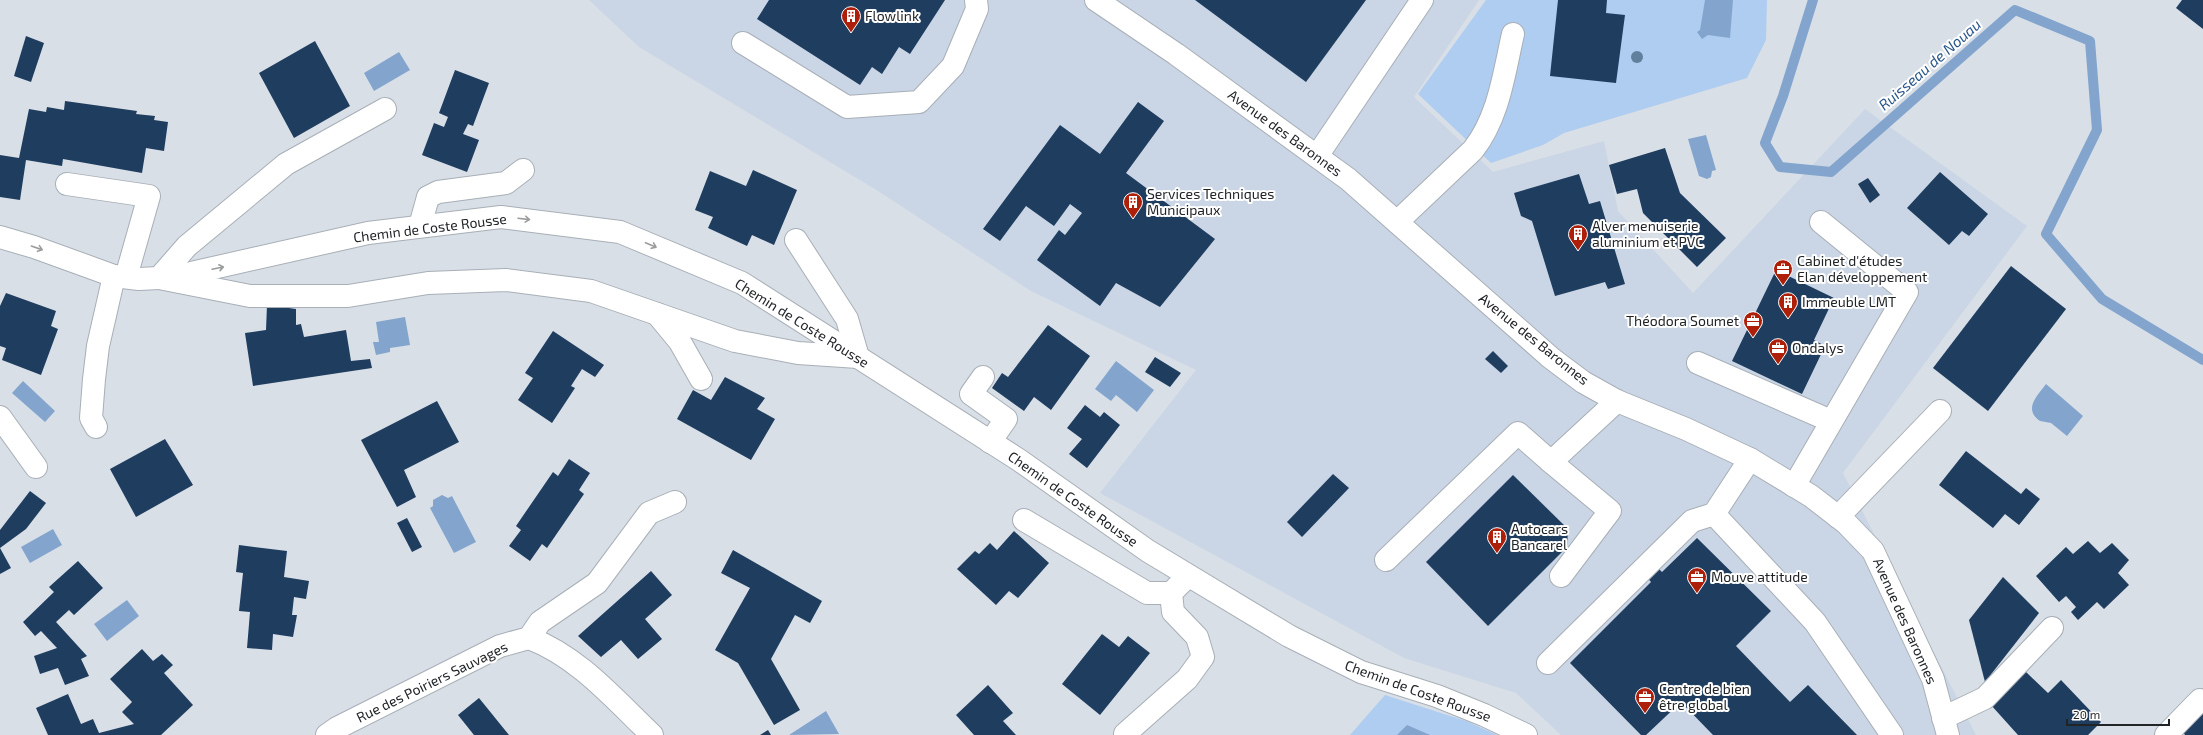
<svg xmlns="http://www.w3.org/2000/svg" width="2203" height="735" font-family="'Exo 2',sans-serif">
<style>
.built{fill:#cad6e5}
.green{fill:#afcdf0}
.water{fill:#83a5cd}
.lines{fill:none;stroke-linecap:round;stroke-linejoin:round}
.stream{stroke:#83a5cd;stroke-width:10}
.building{fill:#1f3d5f}
.minor-casing{stroke:#a8afb7;stroke-width:24}
.minor{stroke:#fff;stroke-width:22}
.tree{fill:#61809e}
.oneway{stroke:#9b9c9e}
.labels{text-anchor:middle;stroke-width:4;stroke-linejoin:round;paint-order:stroke}
.poi-label{font-size:14px;fill:#212427;stroke:#fff;text-anchor:start}
.street-label{font-size:14px;fill:#212427;stroke:#fff}
.water-label{font-size:15px;font-style:italic;fill:#27568a;stroke:#fff}
</style>
<rect width="100%" height="100%" fill="#d8dfe7"/>
<!-- built -->
<polygon class="built" points="589,0 1479,0 1414,97 1493,172 1604,141 1618,211 1693,293 1865,109 2027,226 1843,473 1976,735 1561,735 1516,693 1404,658 1100,493 1196,370 1031,291 878,191 639,47"/>
<!-- green -->
<g class="green">
<polygon points="1486,0 1767,0 1766,40 1747,78 1564,133 1543,145 1491,163 1418,94"/>
<polygon points="1385,695 1466,721 1497,735 1350,735"/>
</g>
<!-- water -->
<g class="water">
<polygon points="1705,0 1733,0 1730,38 1708,35 1702,39 1697,32 1700,30"/>
<polygon points="399,52 410,70 374,91 364,73"/>
<polygon points="1706,135 1716,170 1712,171 1711,177 1707,179 1699,176 1688,139"/>
<polygon points="405,317 410,345 390,348 390,352 376,355 373,342 379,342 376,322"/>
<polygon points="1116,361 1154,390 1137,412 1116,395 1111,401 1095,389"/>
<polygon points="23,381 55,411 45,422 12,393"/>
<path d="M2046 384 2083 416 2067 436 2051 423 2040 421C2023 409 2037 396 2046 384Z"/>
<polygon points="442,495 448,498 452,496 476,542 454,553 430,508 433,506 433,500"/>
<polygon points="53,529 62,545 30,563 21,547"/>
<polygon points="127,600 139,616 107,641 94,624"/>
<polygon points="826,711 839,734 789,735"/>
<polygon points="1407,725 1430,735 1397,735"/>
</g>
<g class="lines">
<!-- stream -->
<polyline class="stream" points="1813,0 1783,96 1765,143 1780,167 1831,172 2015,10 2090,41 2097,130 2046,234 2102,299 2203,360"/>
</g>
<!-- building -->
<g class="building">
<polygon points="769,0 945,0 910,54 899,47 882,74 872,67 860,85 757,19"/>
<polygon points="1195,0 1366,0 1306,82"/>
<polygon points="1558,0 1607,0 1606,13 1625,15 1616,83 1550,76"/>
<polygon points="2182,0 2203,0 2203,29 2176,8"/>
<polygon points="26,36 44,43 31,82 14,76"/>
<polygon points="315,41 350,106 294,138 259,73"/>
<polygon points="455,70 489,83 473,126 468,124 463,134 479,140 467,172 422,155 434,123 444,127 448,117 439,113"/>
<polygon points="65,101 137,111 136,114 155,116 154,120 168,122 164,151 146,148 142,173 63,159 62,166 26,160 20,200 0,197 0,155 19,158 29,109 46,112 47,107 64,110"/>
<polygon points="1138,102 1164,121 1126,173 1215,239 1160,307 1116,283 1100,306 1037,260 1059,230 1065,235 1082,213 1070,204 1054,226 1026,206 1000,241 983,229 1060,125 1100,154"/>
<polygon points="1665,148 1680,193 1726,238 1697,267 1643,213 1637,189 1617,194 1609,165"/>
<polygon points="753,170 797,190 774,245 752,235 747,246 708,228 713,217 695,210 710,171 746,186"/>
<polygon points="1940,172 1988,214 1969,236 1962,231 1949,245 1907,208"/>
<polygon points="1579,174 1589,204 1600,201 1625,284 1608,289 1605,282 1555,296 1532,221 1521,216 1514,193"/>
<polygon points="1868,178 1880,195 1870,203 1858,184"/>
<polygon points="2011,266 2066,309 1988,411 1933,368"/>
<polygon points="1776,270 1834,298 1814,340 1825,346 1802,394 1732,361"/>
<polygon points="6,293 56,311 51,326 58,329 41,375 2,360 6,348 0,346 0,306"/>
<polygon points="267,305 296,309 296,325 301,324 304,337 346,330 351,361 370,359 372,368 253,386 245,333 266,330"/>
<polygon points="1048,325 1090,356 1051,410 1034,397 1024,411 992,388 1002,373 1008,377"/>
<polygon points="553,331 604,365 595,377 582,369 571,386 575,388 552,423 518,400 533,378 525,373"/>
<polygon points="1493,351 1508,366 1501,373 1485,359"/>
<polygon points="1155,357 1181,373 1170,387 1145,372"/>
<polygon points="725,377 765,398 757,409 775,419 751,460 677,419 693,390 711,400"/>
<polygon points="437,401 459,442 404,470 416,497 397,507 361,440"/>
<polygon points="1085,405 1100,417 1104,412 1120,425 1087,468 1069,454 1082,439 1067,428"/>
<polygon points="165,439 193,485 136,517 110,469"/>
<polygon points="1966,451 2021,494 2026,488 2040,499 2019,525 2005,514 1993,528 1939,485"/>
<polygon points="569,459 590,473 579,490 584,494 547,548 542,544 530,561 509,546 521,530 516,526 553,472 558,476"/>
<polygon points="1333,474 1349,488 1302,537 1287,522"/>
<polygon points="1513,475 1568,529 1567,547 1488,626 1426,562"/>
<polygon points="30,491 46,503 26,529 0,548 0,530"/>
<polygon points="407,518 422,547 412,552 397,523"/>
<polygon points="1014,531 1049,563 1018,598 1009,591 996,605 957,569 975,551 979,554 990,543 997,550"/>
<polygon points="1697,538 1771,611 1736,646 1790,702 1808,685 1857,735 1713,735 1681,702 1646,735 1641,735 1570,663 1651,582 1646,576 1656,566 1662,572"/>
<polygon points="2088,541 2100,553 2112,543 2129,560 2118,573 2129,585 2104,609 2097,602 2078,620 2071,612 2076,607 2066,596 2059,602 2036,576 2066,547 2073,554"/>
<polygon points="239,545 287,551 284,577 309,581 306,599 294,597 292,615 297,615 293,637 273,634 272,650 247,648 250,612 239,611 243,573 236,572"/>
<polygon points="0,548 11,568 0,574"/>
<polygon points="733,550 822,601 810,623 795,615 771,659 800,710 774,725 738,663 715,650 750,588 721,573"/>
<polygon points="78,561 103,588 74,615 69,610 56,622 87,656 81,659 89,676 65,685 58,668 40,674 34,656 57,648 41,631 35,636 23,622 54,592 49,587"/>
<polygon points="651,571 672,595 645,619 662,639 638,659 621,640 601,657 578,636"/>
<polygon points="2003,577 2039,613 1985,682 1969,620"/>
<polygon points="1102,634 1119,647 1128,636 1150,653 1100,715 1062,684"/>
<polygon points="142,649 153,661 162,654 173,665 164,673 193,705 161,735 48,735 36,708 68,694 81,724 93,719 99,733 134,724 122,712 132,702 110,679"/>
<polygon points="2026,672 2048,693 2061,680 2101,722 2088,735 2018,735 1991,705"/>
<polygon points="988,685 1013,713 1003,721 1016,735 974,735 956,715"/>
<polygon points="479,698 509,735 474,735 458,715"/>
<polygon points="2203,713 2203,735 2185,735 2183,732"/>
<polygon points="768,730 771,735 760,735"/>
</g>
<g class="lines">
<!-- minor casing -->
<g class="minor-casing">
<g id="minor">
<polyline points="1096,0 1176,54 1348,179 1551,358 1583,382 1617,401 1686,429 1750,459 1811,496 1846,523 1873,551 1933,679 1948,735"/>
<polyline points="743,43 847,107 919,102 953,66 977,9 976,0"/>
<polyline points="385,109 286,164 187,246 159,278 250,296 348,296 428,283 506,280 591,291 735,341 798,353 858,357 847,319 796,240"/>
<polyline points="1317,156 1422,0"/>
<polyline points="67,184 149,196 126,277"/>
<path d="M1397 222 1473 150C1499 117 1504 73 1513 34"/>
<polyline points="420,226 428,197 438,192 506,183 523,170"/>
<polyline points="0,237 34,247 114,276 139,279 159,278 191,273 368,233 501,217 620,232 742,283 1019,460 1148,551 1289,636 1361,672 1437,696 1484,715 1526,735"/>
<polyline points="657,314 680,342 701,379"/>
<polyline points="1698,363 1831,421"/>
<polyline points="983,377 971,394 1006,419 990,442"/>
<polyline points="0,417 36,467"/>
<polyline points="96,427 91,418 94,379 98,346 114,276"/>
<polyline points="1551,462 1610,511 1561,576"/>
<polyline points="1794,486 1907,292 1821,222"/>
<polyline points="1714,514 1815,622 1892,735"/>
<polyline points="1838,517 1940,411"/>
<polyline points="1024,520 1147,593 1171,593 1188,576"/>
<polyline points="1386,560 1518,433 1551,462 1617,401"/>
<path d="M529 638C579 657 614 699 652 735"/>
<polyline points="1548,663 1692,521 1714,514 1750,459"/>
<polyline points="1943,718 1985,698 2052,628"/>
<polyline points="1125,734 1187,679 1203,657 1197,637 1173,612 1171,593"/>
<polyline points="327,735 337,728 500,646 529,638 540,622 597,583 649,513 675,502"/>
<polyline points="2166,735 2200,700"/>
</g>
</g>
<!-- minor -->
<use href="#minor" class="minor"/>
</g>
<!-- trees -->
<circle class="tree" cx="1637" cy="57" r="6"/>
<!-- one-way arrows -->
<defs><path id="oneway-shaft" d="M-6 0H5M1.5-3L5.5 0L1.5 3" fill="none" stroke-width="1.6" stroke-linecap="round" stroke-linejoin="round"/></defs>
<g class="oneway">
<use href="#oneway-shaft" transform="translate(524 219) rotate(7)"/>
<use href="#oneway-shaft" transform="translate(651 245) rotate(23)"/>
<use href="#oneway-shaft" transform="translate(37 248) rotate(19)"/>
<use href="#oneway-shaft" transform="translate(218 268) rotate(-12)"/>
</g>
<!-- icons -->
<defs>
<g id="building-pin" transform="scale(1)"><path d="M0 17L-7.5 6A9.5 9.5 0 1 1 7.5 6Z" fill="#ae1f0a" stroke="#fff"/><path d="M-4-6H4V6H1V3H-1V6H-4ZM-2.5-4.3h1.7v1.8h-1.7ZM.8-4.3h1.7v1.8H.8ZM-2.5-1h1.7V.8h-1.7ZM.8-1h1.7V.8H.8Z" fill="#fff"/></g>
<g id="office-pin" transform="scale(1)"><path d="M0 17L-7.5 6A9.5 9.5 0 1 1 7.5 6Z" fill="#ae1f0a" stroke="#fff"/><path d="M-6-3h4V-5.5h4V-3h4V5H-6ZM-1-4.5V-3h2v-1.5ZM-6 0V1H6V0Z" fill="#fff"/></g>
</defs>
<g fill-rule="evenodd">
<use href="#building-pin" x="851" y="16"/>
<use href="#building-pin" x="1133" y="202"/>
<use href="#building-pin" x="1578" y="234"/>
<use href="#office-pin" x="1783" y="269"/>
<use href="#building-pin" x="1788" y="302"/>
<use href="#office-pin" x="1753" y="321"/>
<use href="#office-pin" x="1778" y="348"/>
<use href="#building-pin" x="1497" y="537"/>
<use href="#office-pin" x="1697" y="577"/>
<use href="#office-pin" x="1645" y="697"/>
</g>
<g class="labels">
<!-- poi labels -->
<g class="poi-label">
<text x="865" y="21">Flowlink</text>
<text x="1147" y="199">Services Techniques<tspan x="1147" dy="16">Municipaux</tspan></text>
<text x="1592" y="231">Alver menuiserie<tspan x="1592" dy="16">aluminium et PVC</tspan></text>
<text x="1797" y="266">Cabinet d'études<tspan x="1797" dy="16">Elan développement</tspan></text>
<text x="1802" y="307">Immeuble LMT</text>
<text x="1739" y="326" text-anchor="end">Théodora Soumet</text>
<text x="1792" y="353">Ondalys</text>
<text x="1511" y="534">Autocars<tspan x="1511" dy="16">Bancarel</tspan></text>
<text x="1711" y="582">Mouve attitude</text>
<text x="1659" y="694">Centre de bien<tspan x="1659" dy="16">être global</tspan></text>
</g>
<!-- street labels -->
<g class="street-label">
<text transform="translate(1285 133) rotate(36)" y="5">Avenue des Baronnes</text>
<text transform="translate(430 228) rotate(-7)" y="5">Chemin de Coste Rousse</text>
<text transform="translate(802 323) rotate(32)" y="5">Chemin de Coste Rousse</text>
<text transform="translate(1534 339) rotate(39)" y="5">Avenue des Baronnes</text>
<text transform="translate(1073 499) rotate(35)" y="5">Chemin de Coste Rousse</text>
<text transform="translate(1905 621) rotate(66)" y="5">Avenue des Baronnes</text>
<text transform="translate(432 682) rotate(-26)" y="5">Rue des Poiriers Sauvages</text>
<text transform="translate(1418 691) rotate(20)" y="5">Chemin de Coste Rousse</text>
</g>
<!-- water labels -->
<g class="water-label">
<text transform="translate(1930 65) rotate(-41)" y="5">Ruisseau de Nouau</text>
</g>
</g>
<!-- scale -->
<path d="M2067 719v6h102v-6" fill="none" stroke="#212427" stroke-width="2"/>
<text x="2073" y="719" font-size="12" fill="#212427" stroke="#ffffff" stroke-width="3" paint-order="stroke">20 m</text>
</svg>
